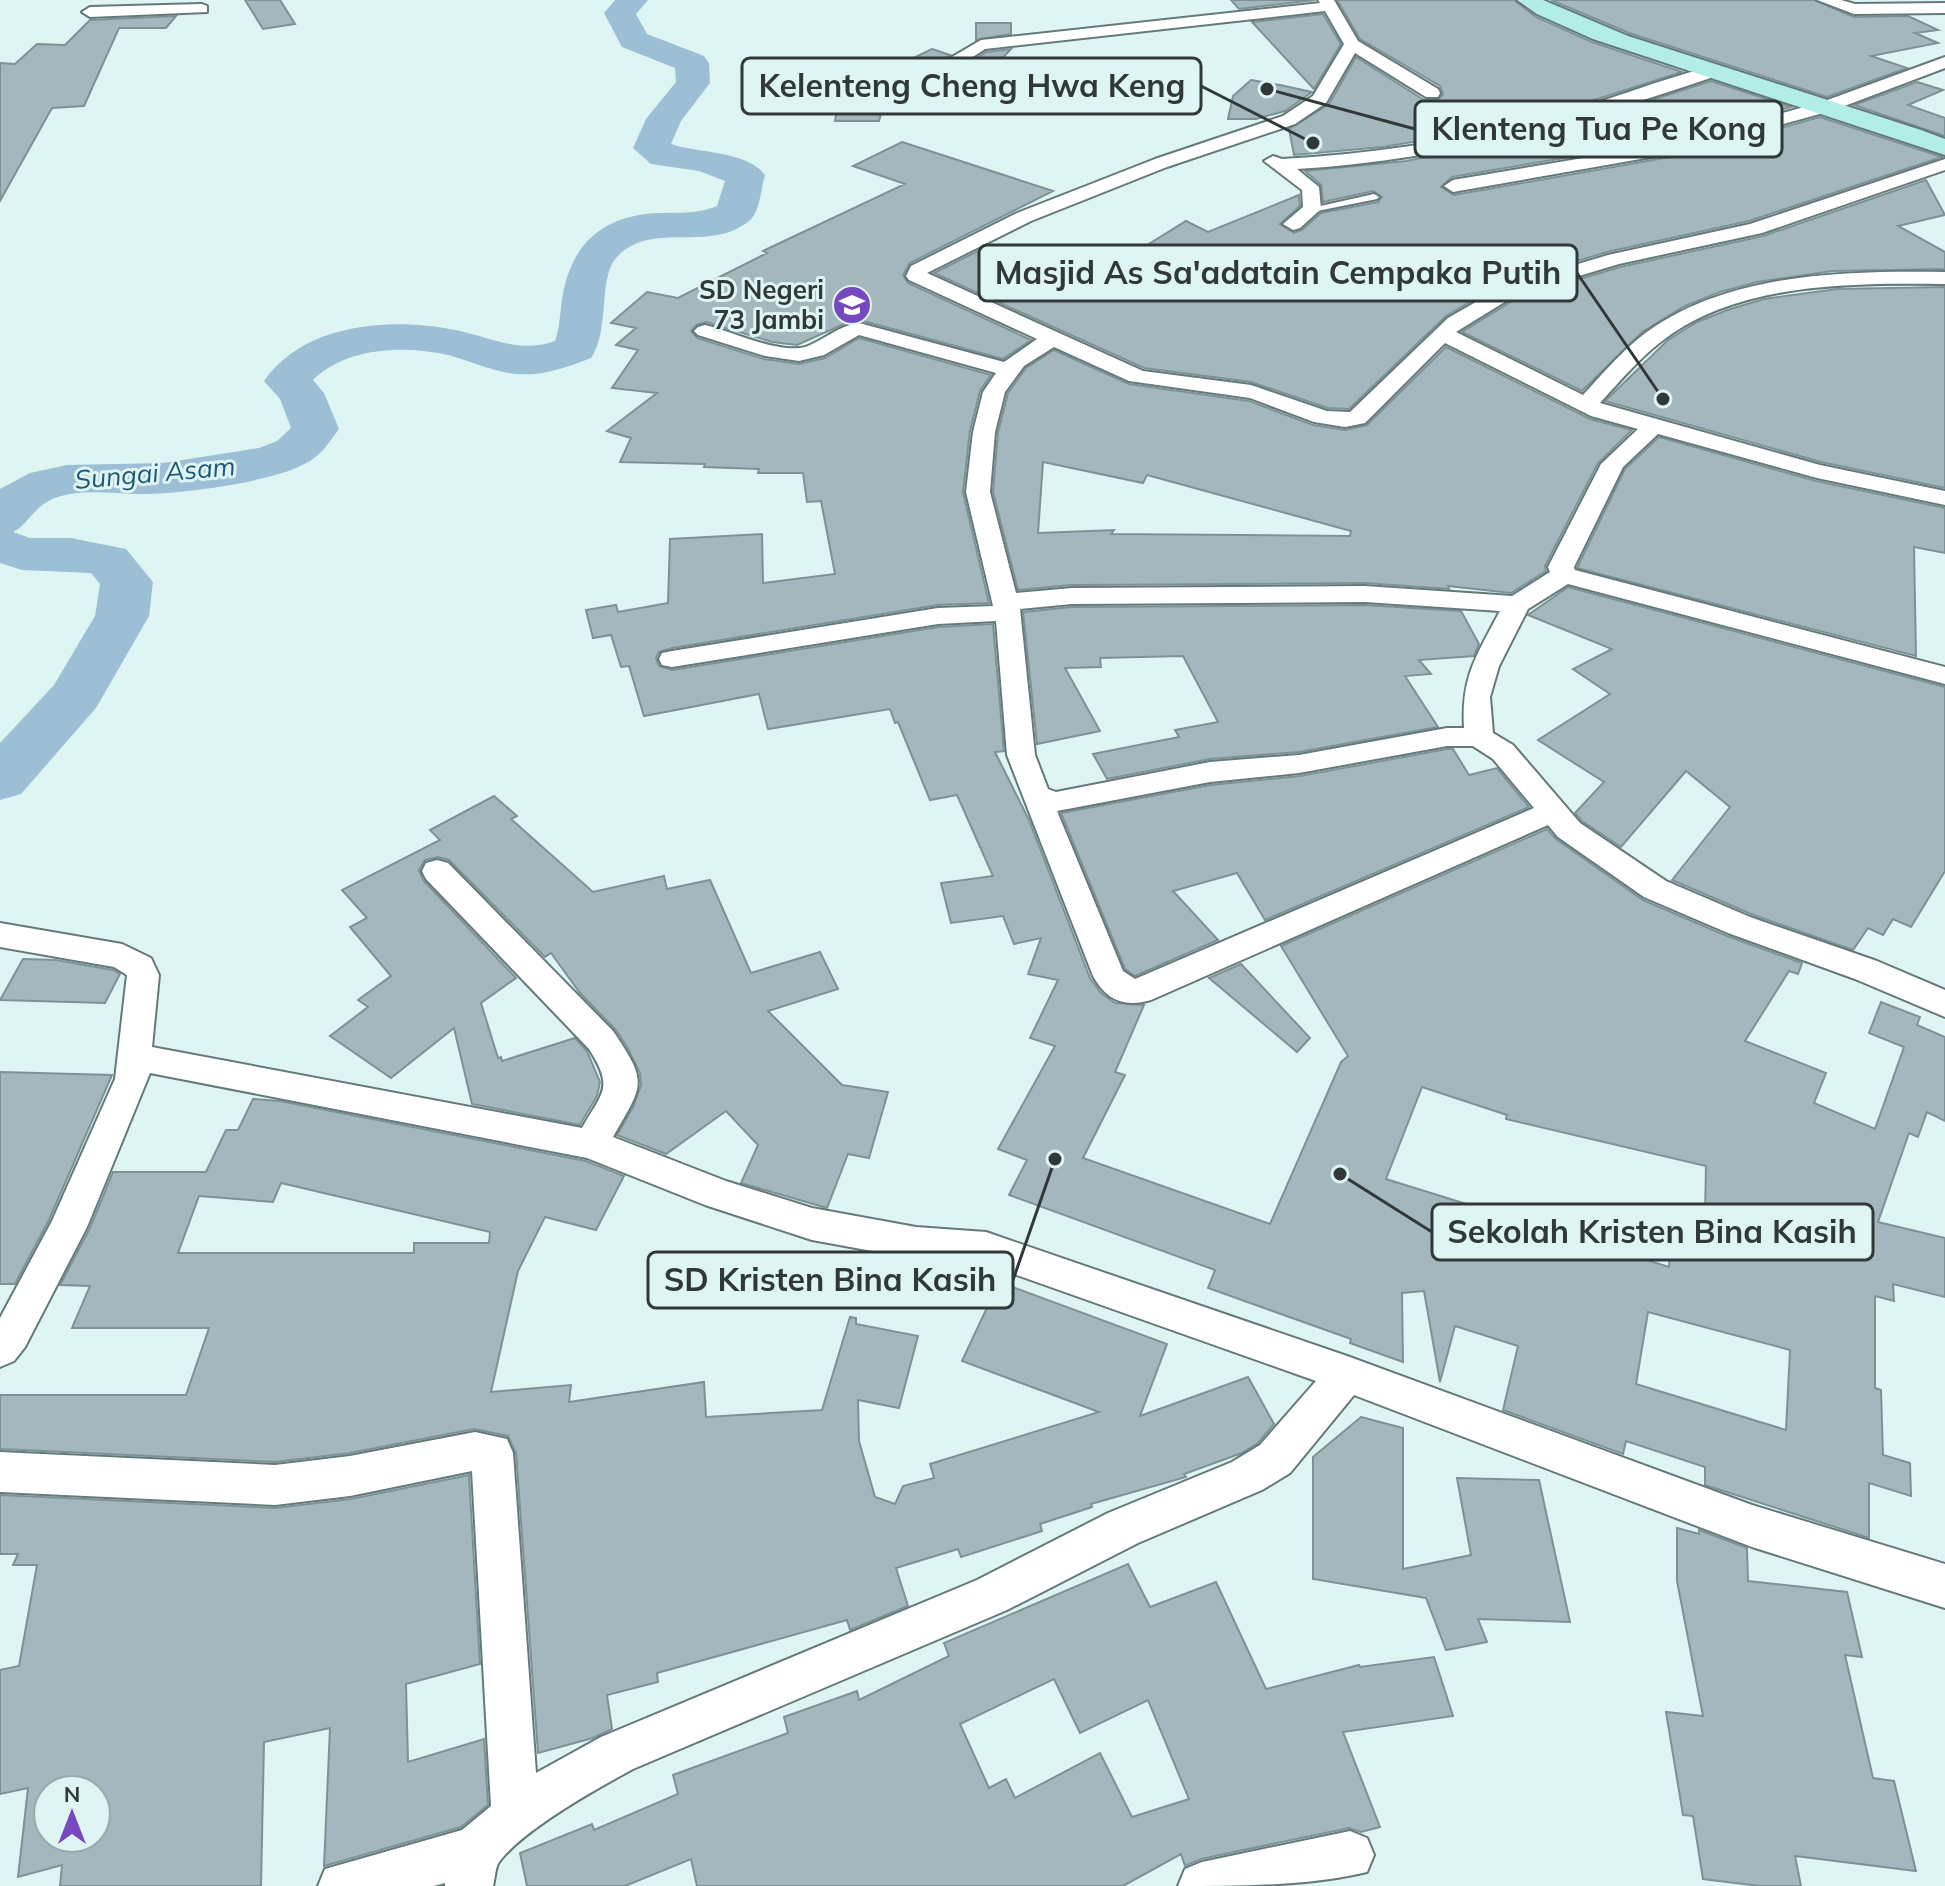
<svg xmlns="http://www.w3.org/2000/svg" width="1945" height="1886" font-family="Mulish,sans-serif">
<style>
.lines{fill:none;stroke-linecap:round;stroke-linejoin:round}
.river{fill:#9cbfd5;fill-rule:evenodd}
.building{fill:#a4b7bd;stroke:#7e9196;stroke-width:2;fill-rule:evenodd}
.lane-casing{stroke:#657979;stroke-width:4}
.street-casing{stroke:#657979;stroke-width:4}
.secondary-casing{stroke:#657979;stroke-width:4}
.lane{fill:#fff;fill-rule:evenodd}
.street{fill:#fff;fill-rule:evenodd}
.secondary{fill:#b2eee5;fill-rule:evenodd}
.labels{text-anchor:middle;stroke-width:6;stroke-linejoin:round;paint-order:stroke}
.far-poi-label{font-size:26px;font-weight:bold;fill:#303838;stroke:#dff5f4;text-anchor:end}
.far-water-label{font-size:26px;font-style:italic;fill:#1d5878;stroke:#dff5f4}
.leader{fill:none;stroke:#303838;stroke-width:3}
.callout-dot{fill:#303838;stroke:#dff5f4;stroke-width:3}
.callout{fill:#dff5f4;stroke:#303838;stroke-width:3}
.callout-label{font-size:32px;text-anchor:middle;font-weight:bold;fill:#303838}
</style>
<rect width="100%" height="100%" fill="#dff5f4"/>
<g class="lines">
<!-- river -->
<path class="river" d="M615 0H648L636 14 647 34 704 56 709 63 710 83 681 121 671 144C697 153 748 151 765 175 761 188 760 213 749 221 709 254 651 219 616 258 598 279 610 331 591 358 568 367 543 376 519 374 494 373 472 361 448 355 405 345 346 347 313 380L324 393 339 429C330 441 323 453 310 461 277 482 181 494 141 494 116 494 86 489 61 496 34 503 29 525 13 532L30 538H71L126 549 153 582 149 616 96 708 21 794 0 800V743L54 685 95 616 100 584 91 573 22 570 0 563V489L30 473 67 465 163 463 259 448 277 441 291 428 280 399 264 381C304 323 391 317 455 330 491 337 518 354 555 341 560 327 560 313 562 299 570 250 595 221 645 214 671 211 693 216 717 206L725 181 699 171 651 164 633 148 646 119 676 82 675 68 622 47 604 13Z"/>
</g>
<!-- building -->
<g class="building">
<polygon points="245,0 280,0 295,24 263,29"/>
<polygon points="1231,0 1315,0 1239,9"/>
<polygon points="1337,0 1514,0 1536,17 1592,42 1682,72 1569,108 1483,130 1383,147 1294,155 1289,129 1329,104 1356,57 1424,100 1438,100 1443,94 1440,86 1360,39"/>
<polygon points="1551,0 1814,0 1854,17 1908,16 1938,30 1915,33 1938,43 1871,56 1907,68 1827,97 1629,33"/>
<polygon points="1323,14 1341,44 1314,89 1252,22"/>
<polygon points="176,16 166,28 119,28 84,106 52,108 0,201 0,63 15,64 37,44 65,45 90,20"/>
<polygon points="976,23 1011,23 1011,34 976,40"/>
<polygon points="932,49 950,55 911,77 908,85 913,91 927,91 986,52 1011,49 994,67 1020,74 1016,92 948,82 912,106 885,100 879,121 835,121 840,93"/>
<polygon points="1251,80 1280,85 1312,92 1285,111 1256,119 1228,119 1233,96"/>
<polygon points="1711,81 1791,107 1677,139 1452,177 1441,187 1454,195 1687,154 1820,117 1942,157 1749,221 1607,252 1501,284 1446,316 1349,409 1328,408 1251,382 1144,368 934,273 980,250 1033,274 1040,271 1078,288 1186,221 1208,232 1299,195 1300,206 1280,224 1294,233 1302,230 1321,213 1378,202 1382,197 1373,191 1323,202 1321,185 1305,171 1406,161 1512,140 1617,111"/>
<polygon points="1917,82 1943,90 1908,105 1945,118 1945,136 1854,105"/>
<path d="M902 142 1053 191 910 263 903 275 908 283 1031 340 1003 359 860 320 844 324 797 345 772 342 706 322 696 325 691 331 697 338 764 359 799 364 825 358 859 338 991 375 980 391 970 431 963 492 989 603 938 605 672 648 659 652 656 658 659 666 672 670 938 627 993 624 1004 751 995 752 1029 820 1090 978 1101 993 1115 1003 1144 1005 1115 1072 1125 1075 1083 1158 1270 1224 1341 1062 1348 1056 1281 946 1547 829 1556 839 1643 900 1727 936 1802 963 1798 974 1789 971 1745 1041 1826 1073 1814 1103 1875 1129 1904 1047 1869 1033 1881 1002 1920 1017 1917 1025 1945 1037V1121L1927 1112 1918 1137 1909 1133 1878 1222 1945 1238V1297L1893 1284 1894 1301 1875 1296V1388L1881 1390 1883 1455 1910 1463 1911 1496 1869 1483V1538L1705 1485V1467L1626 1441 1623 1454 1503 1410 1518 1346 1455 1326 1440 1382 1424 1291 1402 1293 1403 1362 1350 1343 1351 1339 1208 1288 1215 1270 1009 1195 1027 1160 998 1149 1055 1046 1030 1038 1058 980 1028 974 1041 938 1014 944 1003 916 951 923 941 883 993 876 957 795 930 800 898 722 895 723 890 709 768 729 759 694 644 716 629 666 621 667 611 635 593 638 586 610 616 605 618 612 668 603 670 539 762 534 763 583 835 574 821 501 807 502 803 473H758L759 469 704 467 705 464 620 462 631 438 607 431 657 393 612 388 638 350 616 345 636 328 611 323 647 292 678 298 767 253 763 251 905 184 853 166ZM1422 1087 1507 1115 1506 1119 1706 1166 1704 1259 1670 1250 1669 1267 1386 1179ZM1648 1312 1790 1350 1786 1430 1636 1384Z"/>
<polygon points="1926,180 1945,215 1898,226 1945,252 1945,269 1832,271 1757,282 1720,292 1685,306 1642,332 1582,391 1462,332 1517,298 1620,267 1763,236"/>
<polygon points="1945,287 1945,488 1821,462 1605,401 1668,340 1697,322 1730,309 1764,299 1837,289"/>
<path d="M1446 347 1590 419 1632 430 1598 463 1545 566 1546 571 1511 593 1448 586 1449 589 1365 583 1072 585 1018 590 993 492 998 432 1008 393 1026 368 1054 350 1129 384 1249 401 1313 425 1345 430 1367 425ZM1043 462 1143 483 1147 475 1351 531 1350 536 1111 534 1114 530 1038 533Z"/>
<polygon points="1659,437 1816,481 1945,508 1945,553 1914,547 1916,656 1577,568 1625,469"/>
<polygon points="1568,587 1945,687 1945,871 1911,927 1893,919 1883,935 1868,928 1853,950 1751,914 1672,880 1730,807 1686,771 1621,847 1582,821 1575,813 1604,782 1538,740 1610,694 1573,669 1612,649 1528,615"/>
<polygon points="1365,605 1461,611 1479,644 1474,656 1419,660 1431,674 1405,676 1438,727 1299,752 1210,759 1107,779 1093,754 1179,737 1175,730 1218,722 1183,656 1100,658 1101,667 1065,668 1100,731 1037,744 1023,612 1072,607"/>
<polygon points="1447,749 1453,749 1469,775 1497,768 1529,807 1265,920 1237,873 1173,891 1218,940 1135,976 1125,969 1061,813 1210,785 1300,776"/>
<polygon points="494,796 517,816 511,819 593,892 664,876 667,889 710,880 751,973 820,952 838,989 768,1011 842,1085 888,1092 869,1158 848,1154 827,1208 741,1183 758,1145 726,1111 666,1154 617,1135 633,1107 641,1085 640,1073 627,1047 615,1029 580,993 551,953 545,957 449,860 438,857 425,860 419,870 423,880 516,978 481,1003 498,1058 501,1057 502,1061 575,1038 587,1051 600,1082 597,1096 580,1125 472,1104 454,1028 391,1078 330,1036 368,1007 358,1000 391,976 350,927 367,918 342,890 440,840 430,830"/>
<polygon points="23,959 56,960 113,970 120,974 105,1003 0,1000"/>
<polygon points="1241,964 1310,1038 1297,1052 1209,978"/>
<polygon points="0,1072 112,1075 49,1220 15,1284 0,1284"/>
<path d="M253 1099 280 1101 586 1161 624 1176 596 1230 545 1217 518 1271 491 1392 571 1385 569 1402 704 1382 706 1417 822 1410 850 1317 856 1318V1324L918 1336 899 1408 858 1400 859 1441 875 1497 895 1504 903 1486 934 1478 930 1464 1099 1412 962 1361 999 1282 1167 1344 1140 1416 1248 1377 1274 1424 1258 1443 1242 1453 1184 1474 1186 1477 1091 1504 1092 1507 1040 1524 1042 1531 961 1557 958 1549 896 1568 908 1606 850 1630 847 1620 657 1673 658 1682 607 1695 612 1729 593 1738 538 1753 516 1453 508 1436 474 1429 350 1453 275 1462 0 1449V1395H186L209 1328H72L90 1286 60 1285 90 1228 113 1172H206L226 1130H238ZM281 1183 490 1232 489 1243H414V1253H178L199 1196 273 1202Z"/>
<polygon points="1361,1417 1403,1428 1403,1569 1471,1555 1457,1478 1539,1480 1570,1622 1478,1619 1487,1642 1446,1650 1426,1598 1313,1579 1313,1457"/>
<path d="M469 1475 480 1664 406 1684 408 1762 484 1739 488 1805 461 1827 324 1866 330 1728 264 1742 261 1886H60L62 1865 18 1877 28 1788 0 1794V1670L19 1666 37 1565H13L18 1554H0V1495L275 1508 351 1499ZM48 1790H96V1838H48Z"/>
<polygon points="1677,1528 1699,1534 1699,1530 1747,1548 1748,1581 1847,1592 1862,1657 1845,1655 1873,1778 1894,1781 1916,1871 1795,1856 1801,1886 1760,1886 1703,1879 1693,1816 1683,1815 1666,1712 1703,1716 1677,1581"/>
<path d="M1128 1564 1150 1607 1216 1582 1266 1689 1359 1665 1360 1667 1434 1657 1453 1716 1343 1732 1380 1827 1361 1832 1349 1828 1201 1859 1185 1866 1181 1854 1123 1886H697L691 1859 625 1886H527L520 1853 592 1824 594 1830 678 1794 673 1775 788 1733 784 1717 857 1691 859 1700 949 1656 944 1643ZM1054 1679 1080 1733 1148 1700 1189 1799 1132 1817 1100 1753 1015 1798 1006 1779 989 1788 960 1724Z"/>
</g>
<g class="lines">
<!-- lane casing -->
<g class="lane-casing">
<polygon id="lane" points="1374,194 1379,197 1377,199 1312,212 1307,209"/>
</g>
<!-- street casing -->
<g class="street-casing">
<g id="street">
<path d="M1318 0H1334L1358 41 1438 89 1440 93 1438 97H1426L1355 53 1326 103 1295 124 1167 167 1031 221 927 273 1143 371 1251 385 1327 411 1350 412 1448 318 1502 287 1608 255 1750 224 1945 159V170L1762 233 1619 264 1516 295 1456 332 1583 395C1605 371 1627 345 1654 327 1737 272 1849 271 1945 272V284C1854 283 1742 282 1666 338 1641 356 1621 380 1600 403L1820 465 1945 491V505L1817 478 1658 434 1623 467 1574 567 1575 570 1945 667V684L1568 584 1528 609 1499 666 1490 697 1493 733 1513 745 1580 823 1666 881 1750 917 1877 961 1945 990V1017L1855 979 1728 933 1644 897 1558 837 1548 825 1151 1000C1124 1008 1106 1000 1093 976L1007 755 996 621 938 624 672 667 662 665 659 659 662 653 672 651 938 608 993 606 966 492 973 432 983 392 996 373 859 335 824 355 799 361 765 356 698 335 694 331 698 327 705 325C731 331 783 356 808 346 827 338 838 326 859 323L1004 362 1037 339 909 280 906 276 911 266 1017 213 1155 159 1283 116 1313 96 1344 44 1325 11 985 49 925 88H913L911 84 913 80 981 40 1320 3ZM1445 343 1591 416 1638 429 1601 464 1548 567 1550 572 1512 596 1365 586 1072 588 1016 593 990 492 995 432 1005 392 1024 366 1054 347 1129 381 1250 398 1314 422 1345 427 1365 423ZM1365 602 1500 611C1477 655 1461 676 1464 728H1447L1299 755 1210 762 1056 792 1048 789 1035 755 1020 609 1072 604ZM1447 746H1473L1493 759 1534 808 1135 979 1123 971 1057 811 1210 782 1299 773Z"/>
<polygon points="1817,0 1841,0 1855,4 1945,3 1945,13 1854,14"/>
<polygon points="202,4 207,6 207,12 90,17 82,12 90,7"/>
<polygon points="1945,57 1945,68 1834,110 1686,151 1453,192 1444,186 1453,180 1678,142 1822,102"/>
<path d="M1713 66 1721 71 1719 75C1582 122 1443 161 1297 169L1319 187 1321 209 1300 228 1293 230 1283 224 1303 207 1302 190 1264 161 1273 156 1282 159C1373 154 1462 141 1549 117 1604 102 1658 80 1713 66Z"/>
<path d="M437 860 448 863 613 1031C649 1084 643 1084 613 1137L726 1181 812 1208 916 1227 986 1232 1347 1356 1752 1505 1945 1564V1608L1752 1547 1354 1395 1290 1473 1262 1490 1138 1543 1007 1610 633 1769C596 1789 524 1829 499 1862 495 1868 495 1879 493 1886H445V1883L434 1886H318L325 1869 462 1830 491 1806 472 1471 350 1496 275 1505 0 1492V1452L275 1465 350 1456 475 1432 507 1439 513 1453 536 1773 601 1737 977 1580 1108 1513 1232 1462 1260 1445 1316 1381 986 1264 916 1259 812 1240 705 1205 587 1158 150 1073 87 1227 25 1347 14 1361 0 1367V1318L52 1221 115 1079 127 975 114 967 0 947V923L122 944 151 958 159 975 152 1047 582 1128C603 1091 614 1088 589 1049L426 879 422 871 426 863Z"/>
<path d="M1350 1831 1367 1838 1374 1855 1367 1872C1309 1886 1239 1886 1178 1886L1185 1869 1202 1862Z"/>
</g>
</g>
<!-- secondary casing -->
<g class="secondary-casing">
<polygon id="secondary" points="1517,0 1543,0 1628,36 1921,130 1945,139 1945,155 1593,39 1537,14"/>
</g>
<!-- lane -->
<use href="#lane" class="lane"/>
<!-- street -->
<use href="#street" class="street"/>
<!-- secondary -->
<use href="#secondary" class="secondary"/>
</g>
<!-- icons -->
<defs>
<g id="school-disc" transform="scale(2)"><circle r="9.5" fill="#7749c1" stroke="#dff5f4"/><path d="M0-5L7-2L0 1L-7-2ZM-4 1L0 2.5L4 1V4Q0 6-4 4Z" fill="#fff"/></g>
</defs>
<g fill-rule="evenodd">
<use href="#school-disc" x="852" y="305"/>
</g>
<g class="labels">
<!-- far-poi labels -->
<g class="far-poi-label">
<text x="824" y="299">SD Negeri<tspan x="824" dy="30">73 Jambi</tspan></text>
</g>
<!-- far-water labels -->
<g class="far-water-label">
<text transform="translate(155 473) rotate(-5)" y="9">Sungai Asam</text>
</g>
</g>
<!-- callouts -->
<path class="leader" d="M1313 143L1201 86M1267 89L1415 129M1663 399L1577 273M1340 1174L1432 1232M1055 1159L1013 1280"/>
<g class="callout-dot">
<circle cx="1313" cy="143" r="8"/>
<circle cx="1267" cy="89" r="8"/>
<circle cx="1663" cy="399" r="8"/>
<circle cx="1340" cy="1174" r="8"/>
<circle cx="1055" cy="1159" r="8"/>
</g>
<g class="callout">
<rect x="742" y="58" width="459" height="56" rx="8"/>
<rect x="1415" y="101" width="367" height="56" rx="8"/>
<rect x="979" y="245" width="598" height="56" rx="8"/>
<rect x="1432" y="1204" width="441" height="56" rx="8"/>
<rect x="648" y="1252" width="365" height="56" rx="8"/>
</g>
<g class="callout-label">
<text x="972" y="97">Kelenteng Cheng Hwa Keng</text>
<text x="1599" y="140">Klenteng Tua Pe Kong</text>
<text x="1278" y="284">Masjid As Sa'adatain Cempaka Putih</text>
<text x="1652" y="1243">Sekolah Kristen Bina Kasih</text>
<text x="830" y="1291">SD Kristen Bina Kasih</text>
</g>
<!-- north arrow -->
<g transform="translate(72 1814)"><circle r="38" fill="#dff5f4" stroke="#99a9a9" stroke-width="2"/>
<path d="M0-6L14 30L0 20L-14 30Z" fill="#7749c1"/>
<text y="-12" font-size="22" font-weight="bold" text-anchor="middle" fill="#303838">N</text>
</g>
</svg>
